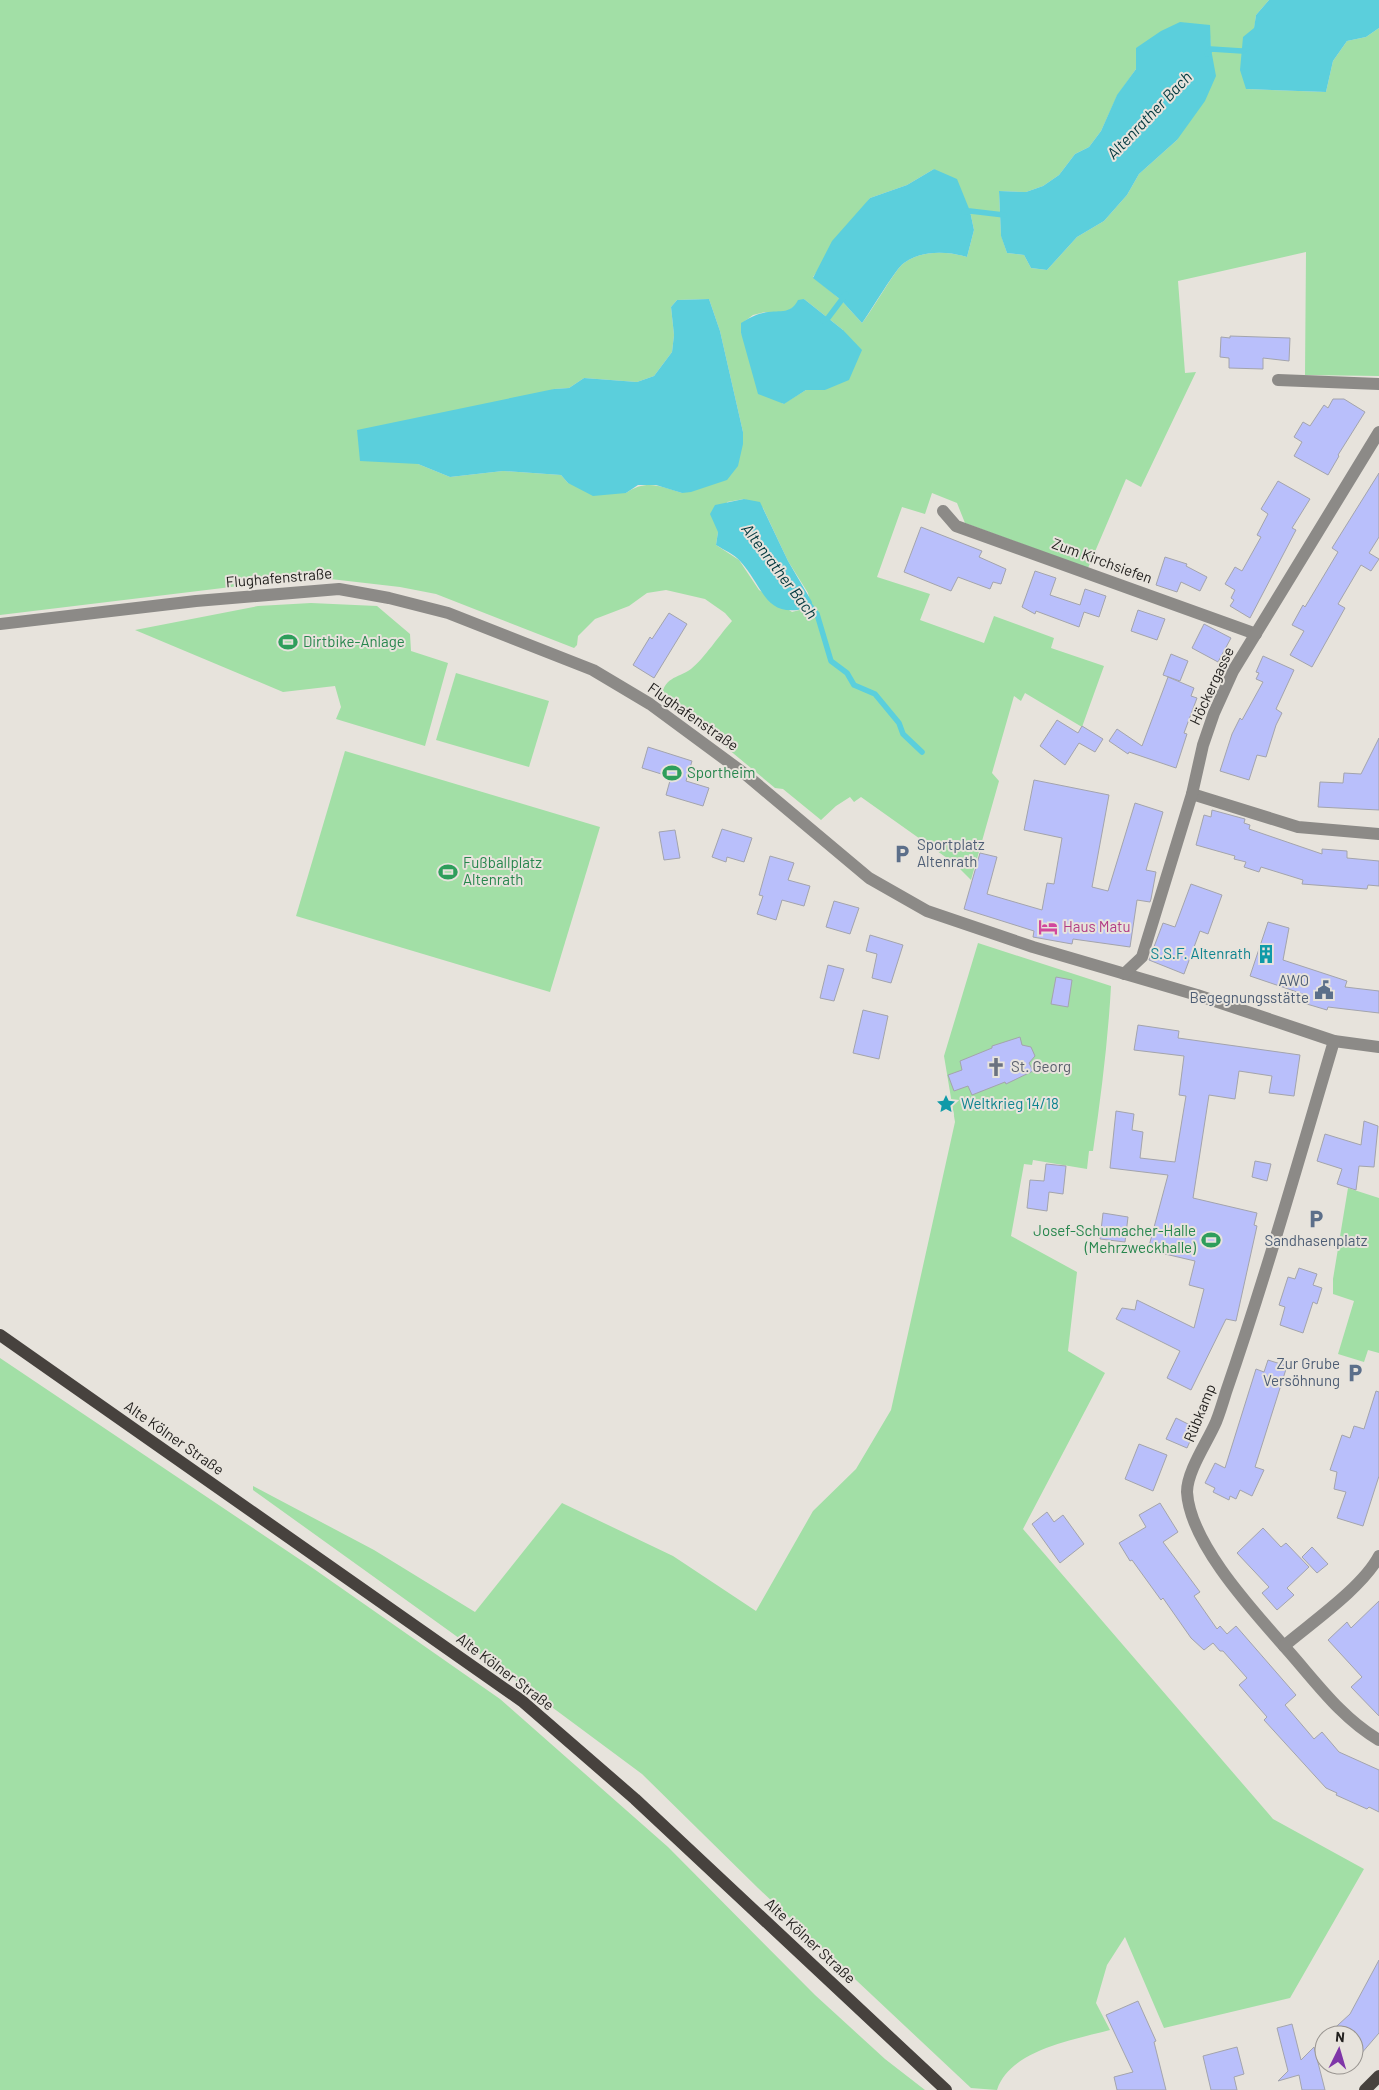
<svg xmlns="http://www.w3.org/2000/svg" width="1379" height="2090" font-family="Barlow,sans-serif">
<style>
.green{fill:#a2dfa6;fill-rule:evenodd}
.water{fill:#5bcfdc}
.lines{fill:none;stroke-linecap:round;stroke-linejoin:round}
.stream{stroke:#5bcfdc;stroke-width:5.5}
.building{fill:#b9bffb;stroke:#a3a4ac}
.minor{stroke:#8c8a87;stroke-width:12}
.major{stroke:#47423e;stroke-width:12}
.labels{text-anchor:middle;stroke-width:4;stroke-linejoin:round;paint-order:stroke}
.street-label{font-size:15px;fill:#23211f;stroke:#e7e3dc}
.leisure-label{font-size:15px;fill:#27864d;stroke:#e7e3dc;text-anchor:start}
.service-label{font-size:15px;fill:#4e5e75;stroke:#e7e3dc;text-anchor:end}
.hotel-label{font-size:15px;fill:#b23c85;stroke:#e7e3dc;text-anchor:start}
.culture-label{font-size:15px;fill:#0d838f;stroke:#e7e3dc;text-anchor:end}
.worship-label{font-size:15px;fill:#5b616d;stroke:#e7e3dc;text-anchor:start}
.water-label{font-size:16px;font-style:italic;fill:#00383e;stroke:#e7e3dc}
</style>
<rect width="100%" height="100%" fill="#e7e3dc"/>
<!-- green -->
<g class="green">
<path d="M0 0H1269L1256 15 1246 89 1326 92 1333 61 1347 41 1366 37 1379 28V376L1305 375 1306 252 1178 281 1185 373 1196 372 1141 487 1126 479 1088 568 965 523 957 503 932 493 925 514 902 507 877 577 930 594 920 620 984 643 994 616 1054 638 1051 648 1104 666 1082 727 1025 693 1021 701 1014 696 992 773 999 781 971 880 954 863 861 797 854 802 850 797 836 806 821 820 783 789 775 788 716 739 661 701C663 676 677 679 691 669 703 660 721 633 732 621L725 613 705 599 666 590 647 593 629 606 595 619 578 636 577 645 574 648 436 594 400 587 313 577 0 615ZM1209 25 1211 49 1177 140 1139 174 1127 195 1104 221 1077 237 1047 270 1031 268 1024 255 1007 253 1001 235 999 191 1026 192 1043 186 1059 175 1075 154 1089 147 1101 131 1117 96 1136 69ZM934 169 970 211 974 230 967 257C947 251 922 250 904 263 896 268 872 311 862 323L841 300 813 277 870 198 907 185ZM709 299 720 331 743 432 682 493C660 486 646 479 626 493L568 483 561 475 503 471 450 477 418 464 554 389 569 388 584 378 637 382 654 376 672 352 674 335 671 307 677 300ZM804 299 843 330 825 390H806L783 404 741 333V324L753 315 765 312H787ZM744 499 763 508 788 561 808 593 811 607 792 612 759 590 739 560 716 545 718 532 727 502Z"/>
<polygon points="311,603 377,606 410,634 411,651 448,663 425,746 336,719 341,707 335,686 283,692 135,630 258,606"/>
<polygon points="456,673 549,701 529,767 436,740"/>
<polygon points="345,751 600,827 550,992 296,916"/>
<path d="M978 943 1111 986C1108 1041 1101 1096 1093 1151H1089L1087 1169 1033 1160 1032 1165 1024 1164 1011 1236 1077 1272 1068 1351 1105 1373 1023 1529 1273 1819 1364 1869 1290 1998 1164 2028 1125 1937 1107 1965 1096 2003 1110 2030C1073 2040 1010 2050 997 2090L971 2088 758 1888 642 1774 452 1633 253 1490V1486L374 1550 475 1612 562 1503 673 1556 756 1611 813 1511 856 1469 891 1410 955 1122 944 1056Z"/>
<polygon points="1348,1188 1379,1198 1379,1353 1368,1350 1364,1362 1338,1354 1354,1301 1333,1294 1333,1279"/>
<polygon points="0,1358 314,1569 500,1699 668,1847 815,1995 885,2059 925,2090 0,2090"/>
</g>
<!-- water -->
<g class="water">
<polygon points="1269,0 1379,0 1379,28 1366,37 1347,41 1333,61 1326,92 1246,89 1240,70 1243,37 1254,28 1256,15"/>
<polygon points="1180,22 1210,25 1211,49 1216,76 1205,101 1177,140 1139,174 1127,195 1104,221 1077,237 1047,270 1031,268 1024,255 1007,253 1001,236 999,191 1026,192 1043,186 1059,175 1075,154 1089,147 1101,131 1117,95 1136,69 1136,48 1161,31"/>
<path d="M934 169 957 179 970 211 974 230 967 257C947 251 922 250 904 263 896 268 871 311 862 323L841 300 813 278 832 241 870 198 907 185Z"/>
<polygon points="709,299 720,331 743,432 743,444 738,466 727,480 691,492 682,493 656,485 638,485 626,493 593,496 568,483 561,475 503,471 450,477 418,464 360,461 357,430 554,389 569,388 584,378 637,382 654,376 672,352 674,335 671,307 677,300"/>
<path d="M804 299 843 330 862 350 849 380 825 390H806L784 404 758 394 741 333V323C748 319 754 315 763 313 778 309 790 316 798 300Z"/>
<path d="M744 499 760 502 788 561 812 602 811 607C764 621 765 588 740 561 734 554 724 550 716 545L718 532 710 514 715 505Z"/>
</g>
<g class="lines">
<!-- stream -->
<g class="stream">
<polyline points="1207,54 1211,49 1242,51 1247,48"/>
<polyline points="964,212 970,211 1004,215"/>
<polyline points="823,321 828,318 846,294"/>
<polyline points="807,602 817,614 831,661 847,673 854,685 875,694 899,723 903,734 922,752"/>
</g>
</g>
<!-- building -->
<g class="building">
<polygon points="1230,336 1290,338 1289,361 1263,358 1263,369 1229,368 1229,358 1220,357 1221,337 1230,338"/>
<polygon points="1333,399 1344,399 1365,412 1338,455 1339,456 1328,475 1294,456 1302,442 1294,437 1303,422 1310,426 1324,405 1328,408"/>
<polygon points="1379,473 1379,537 1369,553 1379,559 1371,571 1361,565 1338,604 1345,608 1312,667 1290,655 1304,631 1292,625 1303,605 1305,607 1338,552 1332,548"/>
<polygon points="1278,481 1310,499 1292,528 1296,530 1250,618 1230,606 1234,600 1231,598 1235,590 1225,584 1235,567 1242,571 1261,537 1257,535 1268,514 1261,509"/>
<polygon points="921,527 982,551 979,557 1006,569 1001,584 993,582 990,589 958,577 951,591 904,572"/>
<polygon points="1165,557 1187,564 1186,566 1207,577 1200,591 1181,582 1177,592 1156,585"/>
<polygon points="1035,571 1056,578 1050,595 1080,605 1085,589 1106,596 1099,617 1084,612 1079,627 1036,611 1035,614 1022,607"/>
<polygon points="1138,610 1165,619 1157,640 1131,631"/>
<polygon points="669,613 687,624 654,678 633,665 650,637 652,639"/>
<polygon points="1204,624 1231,638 1218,662 1192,648"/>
<polygon points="1171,654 1188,661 1180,681 1163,675"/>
<polygon points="1263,656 1294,670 1276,709 1282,713 1276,725 1266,757 1257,755 1249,780 1220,771 1232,734 1240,718 1242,720 1263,682 1256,679 1259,673 1256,672"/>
<polygon points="1168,677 1194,688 1191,696 1197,698 1184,733 1187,734 1176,768 1129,752 1128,754 1109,741 1117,729 1142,746"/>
<polygon points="1057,720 1078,733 1082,726 1103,739 1095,752 1079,743 1065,765 1040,746"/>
<polygon points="1379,738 1379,810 1318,807 1320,782 1343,783 1344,773 1361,774"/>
<polygon points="648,747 692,761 686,781 709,788 703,806 666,795 671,777 642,768"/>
<polygon points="1034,780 1109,795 1092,887 1108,891 1135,803 1163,812 1146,870 1156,872 1151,899 1150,902 1137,900 1130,947 1073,939 1072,944 1033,937 1034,931 964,909 980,853 997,857 987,894 1042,910 1047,883 1054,884 1062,838 1024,830"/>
<polygon points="1212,810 1245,819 1244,823 1250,825 1249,829 1322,854 1322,849 1347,851 1347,858 1379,861 1379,886 1368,885 1367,889 1302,884 1303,880 1261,867 1259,872 1244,867 1246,862 1234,859 1235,856 1196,845 1204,815 1211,817"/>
<polygon points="722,829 752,838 744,862 727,857 726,862 712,857"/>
<polygon points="675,830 680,858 664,860 659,832"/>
<polygon points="770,856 794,863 788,880 810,886 804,906 782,900 776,920 757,914 763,896 759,895"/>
<polygon points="1191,884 1222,895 1208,934 1200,931 1184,974 1149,960 1163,923 1175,927"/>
<polygon points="834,901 859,908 850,934 826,927"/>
<polygon points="1268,922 1289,928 1283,960 1347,981 1345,987 1379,991 1379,1013 1328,1007 1327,1010 1300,1002 1303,994 1250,976"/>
<polygon points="870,935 903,945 891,983 872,978 877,954 866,951"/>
<polygon points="828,965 844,969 834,1001 820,998"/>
<polygon points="1056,977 1072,980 1068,1007 1051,1004"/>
<polygon points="863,1010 888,1016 879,1059 853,1053"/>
<polygon points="1138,1025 1179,1031 1178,1038 1300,1055 1294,1096 1269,1093 1272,1076 1239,1071 1235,1099 1209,1095 1193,1198 1257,1213 1254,1225 1257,1226 1236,1321 1226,1319 1191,1390 1167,1378 1180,1351 1116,1319 1122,1308 1135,1310 1137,1300 1194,1328 1204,1289 1189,1285 1195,1261 1165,1254 1166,1250 1149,1246 1168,1175 1110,1168 1116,1111 1134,1114 1132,1130 1143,1132 1140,1158 1175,1162 1186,1096 1179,1095 1184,1056 1134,1050"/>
<polygon points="1020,1037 1022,1045 1031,1047 1035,1056 1029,1063 1033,1071 1006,1084 1005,1082 972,1095 968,1086 954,1091 948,1075 962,1070 960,1061 992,1048 992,1046"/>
<polygon points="1364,1121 1378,1126 1374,1167 1359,1166 1356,1190 1337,1184 1342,1169 1317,1161 1325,1134 1361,1145"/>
<polygon points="1255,1161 1271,1164 1267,1181 1252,1177"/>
<polygon points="1046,1164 1066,1166 1063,1194 1049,1192 1047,1211 1027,1208 1030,1180 1044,1181"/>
<polygon points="1103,1213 1128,1217 1125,1242 1100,1239"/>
<polygon points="1299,1268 1317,1274 1313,1285 1322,1288 1317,1304 1313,1302 1303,1333 1280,1325 1285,1307 1279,1305 1288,1277 1295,1279"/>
<polygon points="1268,1360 1287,1366 1255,1467 1264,1470 1252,1496 1240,1490 1236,1499 1230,1496 1229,1500 1213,1492 1215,1488 1205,1483 1215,1463 1225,1468 1256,1369 1264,1372"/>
<polygon points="1376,1391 1379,1392 1379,1476 1363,1526 1337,1518 1346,1492 1334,1489 1337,1472 1330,1470 1342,1435 1350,1438 1354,1426 1364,1429"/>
<polygon points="1176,1418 1196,1428 1187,1448 1166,1439"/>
<polygon points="1139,1444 1167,1455 1153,1491 1125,1479"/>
<polygon points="1160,1503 1178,1532 1163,1542 1200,1592 1194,1596 1217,1629 1220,1626 1227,1634 1236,1626 1296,1695 1285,1705 1314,1739 1322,1732 1339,1752 1379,1770 1379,1812 1369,1807 1367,1809 1336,1795 1337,1793 1326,1788 1264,1720 1267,1717 1239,1685 1247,1678 1223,1651 1220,1651 1213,1643 1204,1650 1191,1638 1163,1598 1161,1600 1132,1560 1130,1561 1119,1543 1146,1527 1139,1515"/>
<polygon points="1047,1512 1054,1522 1063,1515 1084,1544 1060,1563 1032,1524"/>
<polygon points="1263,1528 1281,1547 1286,1543 1309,1567 1287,1588 1294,1595 1277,1610 1262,1593 1269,1587 1237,1553"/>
<polygon points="1312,1547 1328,1564 1317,1573 1302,1557"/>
<polygon points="1379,1601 1379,1716 1351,1687 1362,1677 1328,1640 1347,1622 1351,1628"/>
<polygon points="1379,1960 1379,2033 1354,2062 1354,2035 1327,2035 1350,2014"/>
<polygon points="1138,2001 1156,2041 1154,2042 1166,2090 1117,2090 1114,2077 1133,2072 1106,2015"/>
<polygon points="1292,2024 1301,2060 1314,2047 1325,2090 1302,2090 1299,2075 1278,2081 1288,2071 1277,2028"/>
<polygon points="1237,2047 1244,2074 1234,2077 1237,2090 1211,2090 1203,2056"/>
</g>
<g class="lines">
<!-- minor -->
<g class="minor">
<polyline points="1278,380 1379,384"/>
<polyline points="943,511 956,526 1256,634"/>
<polyline points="0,624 196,601 339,589 389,598 448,613 593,670 650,704 745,774 869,878 927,911 1033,947 1197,995 1334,1041 1379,1047"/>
<polyline points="1192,794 1298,827 1379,834"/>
<polyline points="1124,974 1142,957 1192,794 1203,745 1214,713 1233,671 1379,432"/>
<path d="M1334 1041C1299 1159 1266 1276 1226 1392 1223 1402 1220 1412 1216 1422 1208 1441 1187 1471 1187 1492 1190 1545 1257 1615 1291 1654 1318 1685 1343 1719 1379 1740"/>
<path d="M1284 1646C1311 1623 1363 1587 1379 1556"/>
</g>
<!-- major -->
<g class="major">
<polyline points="0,1335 522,1701 635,1799 946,2090"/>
<polyline points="1365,2090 1379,2076"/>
</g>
</g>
<!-- icons -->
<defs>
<g id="stadium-bare" transform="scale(1.5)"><path d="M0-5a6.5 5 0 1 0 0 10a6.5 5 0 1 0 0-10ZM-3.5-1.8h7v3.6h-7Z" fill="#2e9e5b" stroke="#e7e3dc" stroke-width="2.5" paint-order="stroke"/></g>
<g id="parking-bare" transform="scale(1.5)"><path d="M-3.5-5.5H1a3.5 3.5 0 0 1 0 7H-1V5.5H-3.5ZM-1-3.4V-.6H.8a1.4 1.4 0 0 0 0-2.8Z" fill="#5c6f8a" stroke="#e7e3dc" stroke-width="2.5" paint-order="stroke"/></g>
<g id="hotel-bare" transform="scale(1.5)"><path d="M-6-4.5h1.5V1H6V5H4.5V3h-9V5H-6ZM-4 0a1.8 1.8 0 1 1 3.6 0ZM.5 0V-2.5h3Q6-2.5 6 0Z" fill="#d1479c" stroke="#e7e3dc" stroke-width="2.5" paint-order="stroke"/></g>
<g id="building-bare" transform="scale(1.5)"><path d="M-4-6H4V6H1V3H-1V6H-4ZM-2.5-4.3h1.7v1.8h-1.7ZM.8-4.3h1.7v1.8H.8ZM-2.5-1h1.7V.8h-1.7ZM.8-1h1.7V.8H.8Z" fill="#0f9aa8" stroke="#e7e3dc" stroke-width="2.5" paint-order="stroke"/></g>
<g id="civic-bare" transform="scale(1.5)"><path d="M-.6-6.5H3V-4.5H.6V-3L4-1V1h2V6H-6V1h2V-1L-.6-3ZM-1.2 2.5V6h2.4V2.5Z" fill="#5c6f8a" stroke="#e7e3dc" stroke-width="2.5" paint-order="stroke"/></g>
<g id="church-bare" transform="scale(1.5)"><path d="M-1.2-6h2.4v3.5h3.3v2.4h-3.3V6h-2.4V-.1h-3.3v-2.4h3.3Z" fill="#6b7280" stroke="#e7e3dc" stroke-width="2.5" paint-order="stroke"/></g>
<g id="sight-bare" transform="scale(1.5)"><path d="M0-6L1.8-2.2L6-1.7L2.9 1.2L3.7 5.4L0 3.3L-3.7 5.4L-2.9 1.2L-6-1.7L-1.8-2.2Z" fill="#0f9aa8" stroke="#e7e3dc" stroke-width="2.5" paint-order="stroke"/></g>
</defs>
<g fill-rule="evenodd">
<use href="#stadium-bare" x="288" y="642"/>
<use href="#stadium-bare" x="672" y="773"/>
<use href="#parking-bare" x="902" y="854"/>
<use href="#stadium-bare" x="448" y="872"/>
<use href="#hotel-bare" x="1048" y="927"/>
<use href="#building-bare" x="1266" y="954"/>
<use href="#civic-bare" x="1324" y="990"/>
<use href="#church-bare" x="996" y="1067"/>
<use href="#sight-bare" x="946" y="1104"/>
<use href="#parking-bare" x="1316" y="1219"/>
<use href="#stadium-bare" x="1211" y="1240"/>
<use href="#parking-bare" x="1355" y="1373"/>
</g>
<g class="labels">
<!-- street labels -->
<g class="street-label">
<text transform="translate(1102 561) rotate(20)" y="5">Zum Kirchsiefen</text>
<text transform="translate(279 578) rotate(-5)" y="5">Flughafenstraße</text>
<text transform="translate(1212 686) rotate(-65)" y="5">Höckergasse</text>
<text transform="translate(693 717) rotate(35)" y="5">Flughafenstraße</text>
<text transform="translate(1200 1413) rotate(-68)" y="5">Rübkamp</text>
<text transform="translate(174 1438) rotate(35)" y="5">Alte Kölner Straße</text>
<text transform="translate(505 1672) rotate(37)" y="5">Alte Kölner Straße</text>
<text transform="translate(810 1941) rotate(43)" y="5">Alte Kölner Straße</text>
</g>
<!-- leisure labels -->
<g class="leisure-label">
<text x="303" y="647">Dirtbike-Anlage</text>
<text x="687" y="778">Sportheim</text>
<text x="463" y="868">Fußballplatz<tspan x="463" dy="17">Altenrath</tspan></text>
<text x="1196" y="1236" text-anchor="end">Josef-Schumacher-Halle<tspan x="1196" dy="17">(Mehrzweckhalle)</tspan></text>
</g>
<!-- service labels -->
<g class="service-label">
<text x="917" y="850" text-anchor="start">Sportplatz<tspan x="917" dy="17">Altenrath</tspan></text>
<text x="1309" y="986">AWO<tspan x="1309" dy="17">Begegnungsstätte</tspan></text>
<text x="1316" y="1246" text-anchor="middle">Sandhasenplatz</text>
<text x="1340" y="1369">Zur Grube<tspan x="1340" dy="17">Versöhnung</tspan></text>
</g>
<!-- hotel labels -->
<g class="hotel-label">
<text x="1063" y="932">Haus Matu</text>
</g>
<!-- culture labels -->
<g class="culture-label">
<text x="1251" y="959">S.S.F. Altenrath</text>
<text x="961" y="1109" text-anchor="start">Weltkrieg 14/18</text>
</g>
<!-- worship labels -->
<g class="worship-label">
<text x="1011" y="1072">St. Georg</text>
</g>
<!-- water labels -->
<g class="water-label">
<text transform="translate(1149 115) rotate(-46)" y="6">Altenrather Bach</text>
<text transform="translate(780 571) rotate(53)" y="6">Altenrather Bach</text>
</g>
</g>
<!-- north arrow -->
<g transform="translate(1339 2050) rotate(5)"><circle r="24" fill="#e7e3dc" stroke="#999590"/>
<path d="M0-4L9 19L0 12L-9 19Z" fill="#7f36a8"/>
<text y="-8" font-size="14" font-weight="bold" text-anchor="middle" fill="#23211f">N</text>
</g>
</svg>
